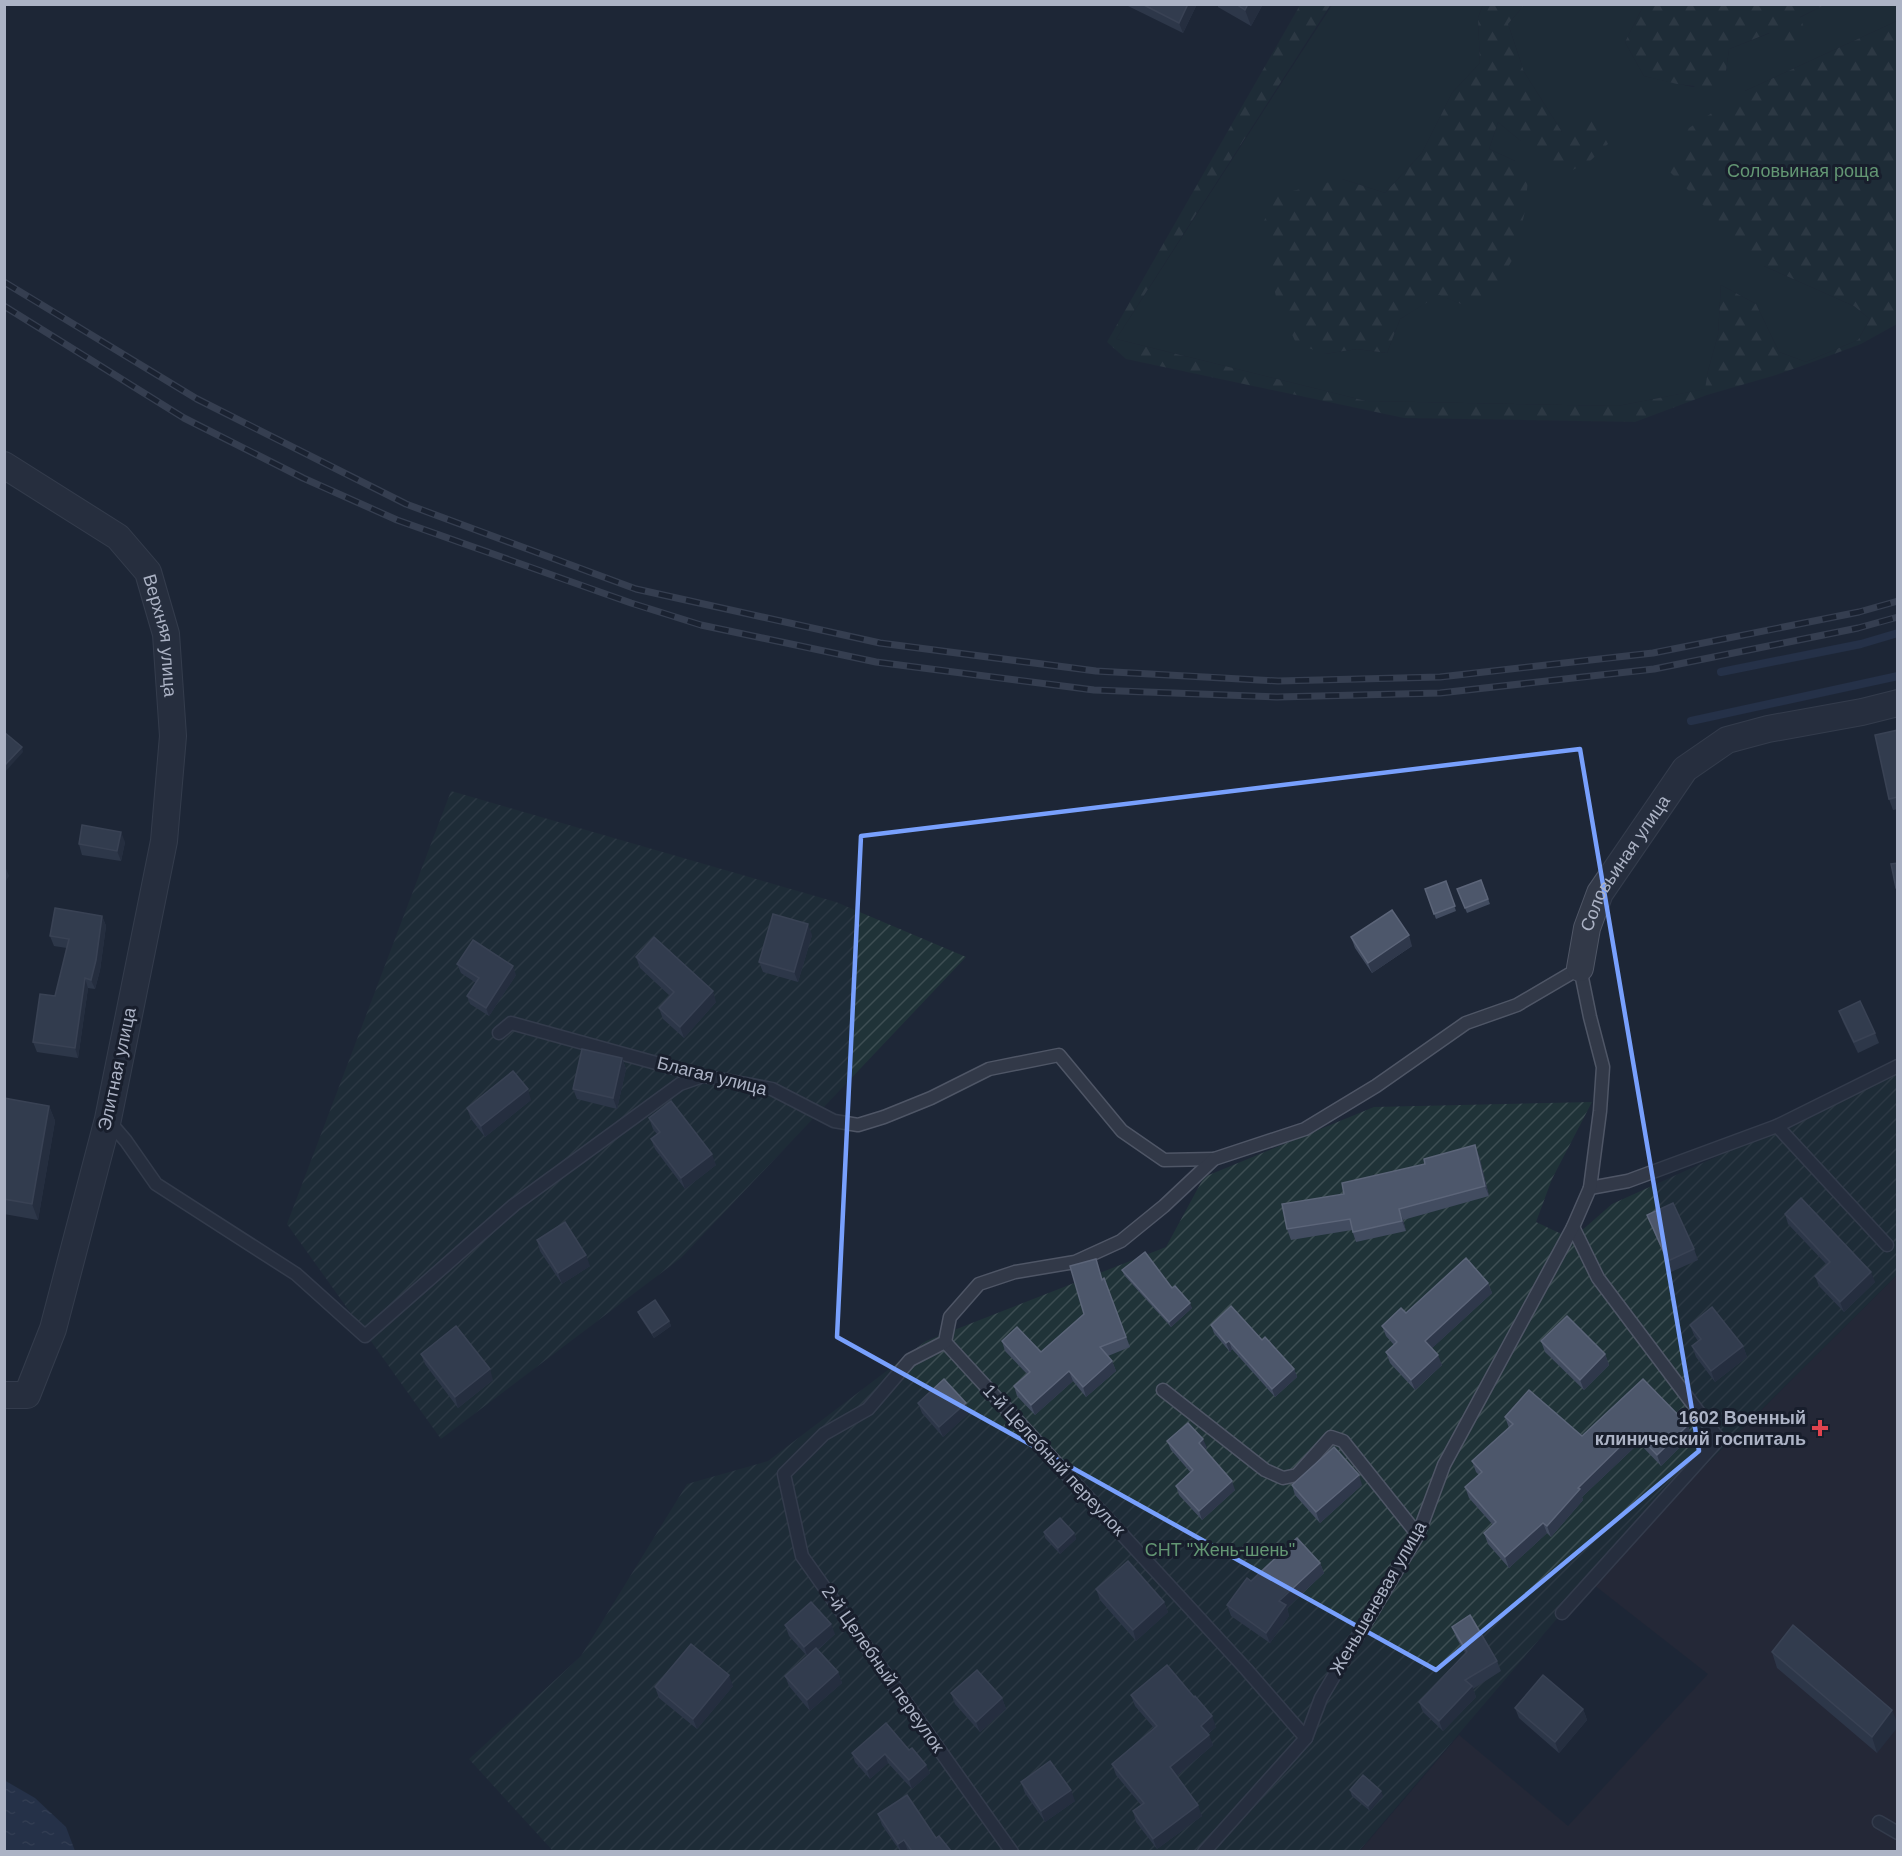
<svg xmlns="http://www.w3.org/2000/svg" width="1902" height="1856" font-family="Helvetica,sans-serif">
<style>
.medical{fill:#2d2a38}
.green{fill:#203338}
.forest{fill:url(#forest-firs)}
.garden{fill:url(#garden-furrows)}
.water{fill:url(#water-ripples)}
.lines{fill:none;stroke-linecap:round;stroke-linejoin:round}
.stream{stroke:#2f3e5d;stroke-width:8}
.lane-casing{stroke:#4f5666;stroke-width:15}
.street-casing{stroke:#4f5666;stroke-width:28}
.lane{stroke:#323948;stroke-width:12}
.street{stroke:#323948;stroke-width:26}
.rail-casing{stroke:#535c6f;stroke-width:7}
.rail{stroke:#181e2c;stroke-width:4.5;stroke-dasharray:14;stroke-linecap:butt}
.wall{fill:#424c60}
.shaded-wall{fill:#2f384b}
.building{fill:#4d576b;stroke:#5c6579;stroke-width:1.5}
.marked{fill:none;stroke:#78a0fd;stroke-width:4.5;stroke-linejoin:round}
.health-dot{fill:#e0444e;stroke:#181e2c;stroke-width:2}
.labels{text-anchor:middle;stroke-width:6;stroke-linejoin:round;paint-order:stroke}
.park-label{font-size:18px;fill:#639673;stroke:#181e2c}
.street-label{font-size:18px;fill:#acb3c5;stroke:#181e2c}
.poi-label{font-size:18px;font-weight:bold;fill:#acb3c5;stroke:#181e2c;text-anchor:end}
</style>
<defs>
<pattern id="forest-firs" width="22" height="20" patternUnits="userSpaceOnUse" patternTransform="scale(1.5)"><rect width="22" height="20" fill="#203338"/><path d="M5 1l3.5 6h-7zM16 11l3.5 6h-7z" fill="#3e4e53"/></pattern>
<pattern id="garden-furrows" width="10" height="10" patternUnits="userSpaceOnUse" patternTransform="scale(1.5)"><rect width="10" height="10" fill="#203338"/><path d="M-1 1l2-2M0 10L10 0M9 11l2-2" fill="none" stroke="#3e4e53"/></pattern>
<pattern id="water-ripples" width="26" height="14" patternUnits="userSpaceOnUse" patternTransform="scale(1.5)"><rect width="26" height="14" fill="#2f3e5d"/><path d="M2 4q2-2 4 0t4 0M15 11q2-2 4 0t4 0" fill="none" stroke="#4a5873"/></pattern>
</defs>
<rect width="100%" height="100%" fill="#1e2737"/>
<!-- medical -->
<polygon class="medical" points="1897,1275 1897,1851 1359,1852 1459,1735 1568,1826 1708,1674 1589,1581"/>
<!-- green -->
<polygon class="green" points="1332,5 1483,5 1478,18 1480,63 1452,93 1422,153 1385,193 1342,179 1324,354 1357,349 1387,353 1400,319 1439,294 1461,304 1515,161 1489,149 1498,122 1521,141 1562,132 1524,72 1508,24 1524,5 1644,5 1625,42 1644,76 1693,87 1726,71 1729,49 1770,33 1824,5 1897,5 1897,21 1745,91 1764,266 1854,306 1870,319 1858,340 1806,362 1779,352 1756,304 1721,285 1718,335 1708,371 1706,389 1618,406 1366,401 1116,339"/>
<!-- forest -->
<g class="forest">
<polygon points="1331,4 1116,339 1366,401 1618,406 1705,389 1708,371 1718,335 1721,285 1756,304 1779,352 1806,362 1858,340 1870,319 1854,306 1764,266 1668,170 1689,128 1745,91 1897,21 1897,324 1861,344 1807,364 1776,375 1707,395 1635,422 1404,418 1126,359 1107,342 1300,5"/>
<polygon points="1483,5 1524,5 1508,24 1524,72 1562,132 1595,119 1608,144 1589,162 1558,177 1521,141 1498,122 1489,149 1515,161 1528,179 1525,211 1515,255 1494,292 1461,304 1439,295 1400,319 1387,353 1357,349 1324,354 1296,343 1277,302 1268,257 1264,221 1276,195 1342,179 1385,193 1422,153 1452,93 1480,63 1478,18"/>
<polygon points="1644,5 1644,4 1824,5 1800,17 1806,33 1794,49 1779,48 1769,33 1729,49 1726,71 1712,88 1677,84 1644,76 1625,42"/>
</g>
<!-- garden -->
<g class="garden">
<polygon points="451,791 836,902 966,957 681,1258 441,1439 287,1224"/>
<polygon points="1897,1075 1897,1275 1589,1581 1359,1851 553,1851 469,1759 581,1656 687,1484 768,1461 926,1341 1166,1247 1204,1177 1374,1107 1592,1102 1552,1179 1536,1222 1572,1239 1612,1204"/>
</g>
<!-- water -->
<polygon class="water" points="4,1780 35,1798 66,1827 75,1851 5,1851"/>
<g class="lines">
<!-- stream -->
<g class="stream">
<polyline points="1721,672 1861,644 1898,633"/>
<polyline points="1691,721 1898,676"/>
</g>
<!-- lane casing -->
<g class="lane-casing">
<g id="lane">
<polyline points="499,1033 511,1023 703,1076 772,1089 834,1121 858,1125 884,1117 931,1098 989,1069 1059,1055 1122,1131 1164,1160 1214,1159"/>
<polyline points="108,1120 126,1141 156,1184 296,1274 365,1336 514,1205 680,1084 703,1076"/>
<polyline points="1777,1126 1887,1245"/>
<polyline points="1590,1188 1628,1181 1777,1126 1898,1066"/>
<polyline points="945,1342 1246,1669 1306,1738"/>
<polyline points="1163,1390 1265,1470 1283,1478 1297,1475 1331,1437 1343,1441 1418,1535"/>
<polyline points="1562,1613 1719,1439 1598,1278 1573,1227"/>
<polyline points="1879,1822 1898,1833"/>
<polyline points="1012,1852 802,1556 784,1474 824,1434 868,1409 910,1360 945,1342 950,1317 979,1284 1015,1272 1075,1262 1121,1241 1164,1206 1214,1159 1305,1129 1376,1086 1466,1023 1517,1005 1580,968 1590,1017 1603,1067 1600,1111 1590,1188 1573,1227 1444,1465 1418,1535 1321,1698 1306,1738 1204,1852"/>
</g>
</g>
<!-- street casing -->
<g class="street-casing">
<g id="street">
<path id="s1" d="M4 465 118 537 148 572 166 634 173 736 164 841 108 1119 53 1329 27 1395H4"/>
<path id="s2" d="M1580 968 1587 928 1600 893 1685 769 1727 740 1768 729 1862 712 1898 703"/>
</g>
</g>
<!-- lane -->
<use href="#lane" class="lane"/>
<!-- street -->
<use href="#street" class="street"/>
<!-- rail casing -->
<g class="rail-casing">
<g id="rail">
<polyline points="4,282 197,399 406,504 636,589 880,643 1096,671 1278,681 1440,677 1653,653 1859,612 1898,601"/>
<polyline points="4,306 184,418 303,478 397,520 631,603 701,625 876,662 1094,690 1277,697 1440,693 1654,669 1858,628 1898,617"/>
</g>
</g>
<!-- rail -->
<use href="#rail" class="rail"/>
</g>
<!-- wall -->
<g class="wall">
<polygon points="1124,4 1197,4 1183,33"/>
<polygon points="1218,4 1263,4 1251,26 1218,7"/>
<polygon points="1898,730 1898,809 1893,810 1889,799"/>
<polygon points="125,842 121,861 82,855 79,844"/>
<polygon points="1481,880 1490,904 1467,913 1457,889"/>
<polygon points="1446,881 1456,911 1436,919 1425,889"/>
<polygon points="102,916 106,926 100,970 95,989 88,988 78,1058 37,1052 33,1042 55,996 67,948 54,946 50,936"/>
<polygon points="812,935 798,982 763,972 759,962"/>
<polygon points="1351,937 1412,946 1372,973 1355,948"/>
<polygon points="636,957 716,1002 684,1038 663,1019 659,1008 670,996 640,968"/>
<polygon points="457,964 516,975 489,1016 470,1004 467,996 476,983 461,973"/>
<polygon points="1839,1011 1875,1033 1879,1043 1858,1053 1843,1022"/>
<polygon points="622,1058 626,1069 617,1109 577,1099 573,1089"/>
<polygon points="4,1098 49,1106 55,1121 38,1220 4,1214"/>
<polygon points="531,1100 485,1137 471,1119 467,1108"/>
<polygon points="649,1118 716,1165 685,1189 655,1149 651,1139 657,1134 653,1129"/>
<polygon points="1479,1156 1489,1196 1403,1220 1406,1231 1356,1242 1352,1230 1291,1240 1287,1229 1344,1194"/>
<polygon points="1785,1214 1875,1282 1844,1312 1819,1286 1815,1276 1827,1265 1788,1224"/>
<polygon points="1647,1215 1694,1249 1698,1260 1671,1272"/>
<polygon points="537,1240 590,1266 562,1284 540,1251"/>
<polygon points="1099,1269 1102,1279 1104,1278 1130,1347 1108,1356 1112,1361 1116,1371 1086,1397 1073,1381 1035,1415 1017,1396 1014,1386 1027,1374 1005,1351 1002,1341 1041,1352 1084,1314"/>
<polygon points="1122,1270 1172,1288 1192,1308 1171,1327 1124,1275"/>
<polygon points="1488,1283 1492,1293 1432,1348 1442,1365 1415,1390 1390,1363 1386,1352 1394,1345 1386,1336 1382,1326 1406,1313"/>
<polygon points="638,1312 669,1321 671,1326 654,1338 640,1317"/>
<polygon points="1211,1325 1262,1340 1294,1369 1297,1377 1275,1397 1232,1349 1230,1352 1214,1333"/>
<polygon points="1690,1325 1743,1346 1747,1357 1715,1382 1696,1357 1692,1346 1698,1341 1694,1335"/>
<polygon points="1541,1341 1605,1354 1609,1365 1584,1390 1545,1352"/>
<polygon points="421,1354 493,1380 458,1408 425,1364"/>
<polygon points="918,1403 969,1413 943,1437 922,1413"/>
<polygon points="1505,1417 1582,1436 1688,1425 1691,1436 1661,1466 1639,1443 1582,1497 1583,1500 1551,1537 1547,1533 1509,1568 1488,1544 1484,1533 1493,1525 1469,1498 1465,1487 1479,1475 1476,1472 1472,1461 1509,1428"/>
<polygon points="1167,1441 1207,1448 1205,1450 1235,1490 1202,1520 1179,1495 1176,1486 1191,1473 1171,1450"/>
<polygon points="1292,1485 1362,1485 1320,1523 1295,1495"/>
<polygon points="1044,1532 1074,1533 1076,1539 1060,1554 1045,1538"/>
<polygon points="1320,1563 1324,1573 1287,1608 1289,1616 1270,1643 1231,1616 1227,1605 1251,1581"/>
<polygon points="1096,1589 1164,1602 1168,1612 1136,1641 1100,1600"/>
<polygon points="785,1625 835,1634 818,1650 838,1672 842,1683 810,1711 789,1686 785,1676 807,1656 789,1636"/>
<polygon points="1452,1627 1497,1661 1501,1671 1473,1689 1476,1697 1443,1731 1423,1712 1419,1702 1465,1653 1456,1637"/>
<polygon points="1772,1652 1892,1710 1877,1753 1777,1668"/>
<polygon points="733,1686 697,1729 659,1698 655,1687"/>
<polygon points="951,1693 1002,1698 1006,1709 980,1732 955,1704"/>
<polygon points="1131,1695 1216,1727 1208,1734 1213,1745 1177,1776 1202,1816 1157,1849 1136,1822 1133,1811 1141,1805 1116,1775 1112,1764 1154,1728 1135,1706"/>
<polygon points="1515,1708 1583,1709 1587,1720 1559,1753 1519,1718"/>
<polygon points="886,1723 930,1773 912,1789 888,1763 870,1779 855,1762 852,1753"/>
<polygon points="1021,1782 1075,1801 1045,1822 1025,1793"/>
<polygon points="1350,1790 1383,1796 1370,1811 1352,1796"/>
<polygon points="878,1814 936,1838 951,1851 900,1851 882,1825"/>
</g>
<!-- shaded-wall -->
<g class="shaded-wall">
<polygon points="1188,4 1197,4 1183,33 1179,23"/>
<polygon points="1248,4 1263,4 1251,26 1245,10"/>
<polygon points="22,747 23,752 4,773 4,766"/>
<polygon points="121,832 125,842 121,861 117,851"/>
<polygon points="5,866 9,876 4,884 4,867"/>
<polygon points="102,916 106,926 100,970 95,989 91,980"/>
<polygon points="808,924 812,935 798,982 794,972"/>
<polygon points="1409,935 1412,946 1372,973 1368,963"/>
<polygon points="513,966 516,975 489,1016 486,1008"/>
<polygon points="85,978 88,988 78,1058 75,1048"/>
<polygon points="713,991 716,1002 684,1038 680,1027"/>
<polygon points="622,1058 626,1069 617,1109 613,1098"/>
<polygon points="528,1089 531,1100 485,1137 481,1126"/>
<polygon points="49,1106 55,1121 38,1220 32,1204"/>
<polygon points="1475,1145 1479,1156 1489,1196 1485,1186"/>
<polygon points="712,1154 716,1165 685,1189 681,1178"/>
<polygon points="1399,1209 1403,1220 1406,1231 1402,1221"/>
<polygon points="586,1255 590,1266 562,1284 558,1273"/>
<polygon points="1871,1272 1875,1282 1844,1312 1840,1302"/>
<polygon points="1488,1283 1492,1293 1429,1351 1425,1341"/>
<polygon points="1190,1303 1192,1308 1171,1327 1169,1322"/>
<polygon points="669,1321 671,1326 654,1338 652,1333"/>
<polygon points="1229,1341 1232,1349 1230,1352 1226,1343"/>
<polygon points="1743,1346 1747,1357 1715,1382 1711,1371"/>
<polygon points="1605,1354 1609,1365 1584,1390 1580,1380"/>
<polygon points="1438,1355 1442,1365 1415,1390 1411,1380"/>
<polygon points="1112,1361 1116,1371 1086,1397 1083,1387"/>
<polygon points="490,1369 493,1380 458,1408 455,1397"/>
<polygon points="1294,1369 1297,1377 1275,1397 1272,1389"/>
<polygon points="1069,1371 1073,1381 1035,1415 1031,1405"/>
<polygon points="966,1403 969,1413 943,1437 939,1427"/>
<polygon points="1688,1425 1691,1436 1661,1466 1657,1455"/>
<polygon points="1635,1432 1639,1443 1582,1497 1583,1500 1551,1537 1547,1526 1578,1488"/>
<polygon points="1203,1439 1207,1448 1202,1452 1199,1443"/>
<polygon points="1359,1475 1362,1485 1320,1523 1316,1512"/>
<polygon points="1232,1481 1235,1490 1202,1520 1199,1511"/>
<polygon points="1543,1523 1547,1533 1509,1568 1505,1557"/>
<polygon points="1074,1533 1076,1539 1060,1554 1058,1548"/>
<polygon points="1320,1563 1324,1573 1287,1608 1289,1616 1270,1643 1266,1633 1279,1601"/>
<polygon points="1164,1602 1168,1612 1136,1641 1133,1630"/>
<polygon points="831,1624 835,1634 808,1658 804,1647"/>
<polygon points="838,1672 842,1683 810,1711 807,1700"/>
<polygon points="729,1675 733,1686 697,1729 693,1719"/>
<polygon points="1472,1686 1476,1697 1443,1731 1439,1721"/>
<polygon points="1002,1698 1006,1709 980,1732 976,1722"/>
<polygon points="1583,1709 1587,1720 1559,1753 1555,1742"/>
<polygon points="1892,1710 1898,1724 1898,1727 1877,1753 1872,1737"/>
<polygon points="1212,1716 1216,1727 1205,1736 1201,1726"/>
<polygon points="1209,1735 1213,1745 1174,1778 1170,1767"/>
<polygon points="885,1754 888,1763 870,1779 867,1770"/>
<polygon points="926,1765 930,1773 912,1789 909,1780"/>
<polygon points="1071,1790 1075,1801 1045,1822 1041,1811"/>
<polygon points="1381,1791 1383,1796 1370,1811 1368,1806"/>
<polygon points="1198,1805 1202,1816 1157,1849 1153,1839"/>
<polygon points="904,1840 908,1851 901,1851 898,1844"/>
</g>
<!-- building -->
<g class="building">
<polygon points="1142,4 1188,4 1179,23"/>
<polygon points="1236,4 1248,4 1245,10"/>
<polygon points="1898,730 1898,797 1889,799 1875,735"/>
<polygon points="4,732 22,747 4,766"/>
<polygon points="82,825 121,832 117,851 79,844"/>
<polygon points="1898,863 1898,888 1896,888 1891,864"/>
<polygon points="1481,880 1488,899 1465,908 1457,889"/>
<polygon points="1446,881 1455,906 1434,914 1425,889"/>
<polygon points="55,908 102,916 96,960 91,980 85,978 75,1048 33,1042 40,994 55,996 69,939 50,936"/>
<polygon points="1392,910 1409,935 1368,963 1351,937"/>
<polygon points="773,914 808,924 794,972 759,962"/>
<polygon points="654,937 713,991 680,1027 659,1008 674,992 636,957"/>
<polygon points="473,940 513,966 486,1008 467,996 479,978 457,964"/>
<polygon points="1860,1001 1875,1033 1854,1042 1839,1011"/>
<polygon points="582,1049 622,1058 613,1098 573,1089"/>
<polygon points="513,1071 528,1089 481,1126 467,1108"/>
<polygon points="4,1098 49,1106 32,1204 4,1199"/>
<polygon points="671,1101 712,1154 681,1178 651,1139 660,1132 649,1118"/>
<polygon points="1475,1145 1485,1186 1399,1209 1402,1221 1353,1232 1350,1219 1287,1229 1282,1204 1344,1194 1342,1183 1425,1164 1424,1159"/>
<polygon points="1801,1198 1871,1272 1840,1302 1815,1276 1830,1262 1785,1214"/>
<polygon points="1673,1203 1694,1249 1668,1261 1647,1215"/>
<polygon points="565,1222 586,1255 558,1273 537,1240"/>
<polygon points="1145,1252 1172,1288 1175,1286 1190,1303 1169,1322 1122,1270"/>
<polygon points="1466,1258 1488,1283 1425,1341 1438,1355 1411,1380 1386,1352 1397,1342 1382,1326 1401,1308 1406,1313"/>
<polygon points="1096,1259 1102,1280 1104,1278 1126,1337 1100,1347 1112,1361 1083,1387 1069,1371 1031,1405 1014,1386 1030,1372 1002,1341 1017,1327 1041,1352 1084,1314 1070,1266"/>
<polygon points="655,1300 669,1321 652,1333 638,1312"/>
<polygon points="1231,1306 1262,1340 1265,1337 1294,1369 1272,1389 1229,1341 1226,1343 1211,1325"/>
<polygon points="1712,1307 1743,1346 1711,1371 1692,1346 1701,1339 1690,1325"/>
<polygon points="1567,1316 1605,1354 1580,1380 1541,1341"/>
<polygon points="456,1326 490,1369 455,1397 421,1354"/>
<polygon points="944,1379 966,1403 939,1427 918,1403"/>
<polygon points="1643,1379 1688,1425 1657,1455 1635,1432 1578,1488 1580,1489 1547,1526 1543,1523 1505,1557 1484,1533 1496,1522 1465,1487 1482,1472 1472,1461 1513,1424 1505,1417 1529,1390 1582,1436"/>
<polygon points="1188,1423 1203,1439 1199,1443 1232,1481 1199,1511 1176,1486 1193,1470 1167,1441"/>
<polygon points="1334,1447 1359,1475 1316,1512 1292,1485"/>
<polygon points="1060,1518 1074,1533 1058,1548 1044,1532"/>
<polygon points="1297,1538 1320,1563 1279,1601 1286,1605 1266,1633 1227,1605 1247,1578 1251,1581"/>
<polygon points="1128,1561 1164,1602 1133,1630 1096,1589"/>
<polygon points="811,1602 831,1624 804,1647 785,1625"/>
<polygon points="1470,1615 1497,1661 1465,1680 1472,1686 1439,1721 1419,1702 1467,1652 1452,1627"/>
<polygon points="1793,1625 1892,1710 1872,1737 1772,1652"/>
<polygon points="691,1644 729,1675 693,1719 655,1687"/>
<polygon points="816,1648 838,1672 807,1700 785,1676"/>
<polygon points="1167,1665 1194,1697 1195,1696 1212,1716 1201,1726 1209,1735 1170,1767 1198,1805 1153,1839 1133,1811 1144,1803 1112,1764 1157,1726 1131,1695"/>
<polygon points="977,1670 1002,1698 976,1722 951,1693"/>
<polygon points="1543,1675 1583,1709 1555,1742 1515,1708"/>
<polygon points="886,1723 909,1750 912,1748 926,1765 909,1780 885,1754 867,1770 852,1753"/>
<polygon points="1050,1761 1071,1790 1041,1811 1021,1782"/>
<polygon points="1363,1775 1381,1791 1368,1806 1350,1790"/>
<polygon points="907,1795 936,1838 939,1836 951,1851 912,1851 904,1840 898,1844 878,1814"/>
</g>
<!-- marked area -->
<path d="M0 0H1902V1856H0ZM1580 749 1699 1451 1436 1670 837 1337 861 836Z" fill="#1e2737" fill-opacity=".55" fill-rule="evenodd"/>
<path class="marked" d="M1580 749 1699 1451 1436 1670 837 1337 861 836Z"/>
<!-- markers -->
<path class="health-dot" d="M1817 1419h6v6h6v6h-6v6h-6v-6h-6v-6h6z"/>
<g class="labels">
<!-- park labels -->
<g class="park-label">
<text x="1803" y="177">Соловьиная роща</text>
<text x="1220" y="1556">СНТ "Жень-шень"</text>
</g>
<!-- street labels -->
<g class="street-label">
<text dy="6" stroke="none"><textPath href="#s1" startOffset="246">Верхняя улица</textPath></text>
<text dy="6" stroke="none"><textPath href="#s2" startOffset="116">Соловьиная улица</textPath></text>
<text transform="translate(117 1069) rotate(-78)" y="6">Элитная улица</text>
<text transform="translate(712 1076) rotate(14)" y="6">Благая улица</text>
<text transform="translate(1054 1460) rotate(47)" y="6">1-й Целебный переулок</text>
<text transform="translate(1378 1598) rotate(-60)" y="6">Женьшеневая улица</text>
<text transform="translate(883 1669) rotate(55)" y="6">2-й Целебный переулок</text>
</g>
<!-- poi labels -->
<g class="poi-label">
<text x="1806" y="1424">1602 Военный<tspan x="1806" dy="21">клинический госпиталь</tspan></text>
</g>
</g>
<!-- border -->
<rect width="1902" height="1856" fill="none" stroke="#acb3c5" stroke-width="12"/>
</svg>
